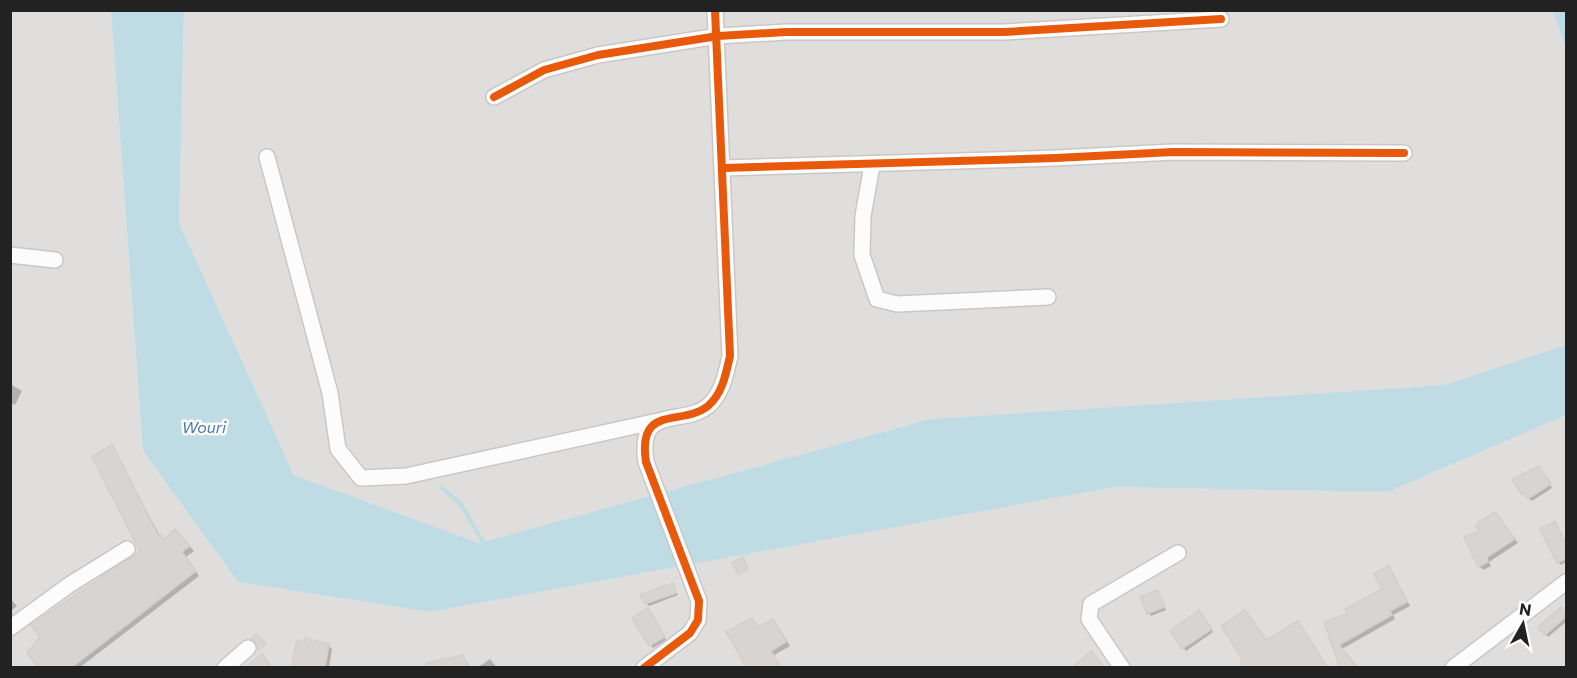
<svg xmlns="http://www.w3.org/2000/svg" width="1577" height="678" font-family="Commissioner,sans-serif">
<style>
.residential{fill:#dfdedc}
.water{fill:#bfdbe3}
.shadow{fill:#0003}
.lines{fill:none;stroke-linecap:round;stroke-linejoin:round}
.stream{stroke:#bfdbe3;stroke-width:4}
.building{fill:#d7d4d2;stroke:#d3d0cc;stroke-width:1.5}
.street-casing{stroke:#c9c8c7;stroke-width:18}
.street{stroke:#fdfcfc;stroke-width:15}
.cycleway-casing{stroke:#fff;stroke-width:11}
.cycleway{stroke:#e8590c;stroke-width:8}
.labels{text-anchor:middle;stroke-width:5;stroke-linejoin:round;paint-order:stroke}
.water-label{font-size:16px;font-style:italic;fill:#4a7aab;stroke:#fff}
</style>
<rect width="100%" height="100%" fill="#f0eeeb"/>
<!-- residential -->
<g class="residential">
<polygon points="1553,10 1566,48 1566,345 1444,385 930,419 479,543 294,475 179,223 184,11"/>
<polygon points="10,11 111,11 143,451 238,582 430,612 1115,487 1388,492 1566,415 1566,667 11,667"/>
</g>
<!-- water -->
<g class="water">
<polygon points="111,11 184,11 179,223 294,475 479,543 930,419 1444,385 1566,345 1566,415 1388,492 1115,487 430,612 238,582 143,451"/>
<polygon points="1553,11 1566,11 1566,48"/>
</g>
<!-- shadow -->
<g class="shadow">
<polygon points="10,384 22,391 15,405 10,403"/>
<polygon points="112,446 160,536 165,541 175,531 194,551 186,557 199,576 79,668 41,668 142,551"/>
<polygon points="1541,470 1552,488 1532,501 1523,493"/>
<polygon points="1499,518 1518,543 1489,562 1491,566 1483,570 1479,566 1481,531"/>
<polygon points="1555,523 1566,544 1566,562 1561,565 1558,562"/>
<polygon points="1389,567 1410,606 1393,615 1395,619 1342,649 1358,668 1341,668 1325,623 1349,614 1384,590"/>
<polygon points="672,585 678,595 649,606 646,603"/>
<polygon points="1157,592 1166,610 1151,616 1148,613"/>
<polygon points="10,598 17,606 10,612"/>
<polygon points="1561,609 1566,615 1566,622 1548,637 1540,627"/>
<polygon points="650,613 666,640 653,648 634,618"/>
<polygon points="1201,615 1213,632 1186,651 1172,632"/>
<polygon points="752,620 759,628 773,621 777,625 790,646 774,655 781,668 748,668"/>
<polygon points="328,645 332,649 329,668 293,668"/>
<polygon points="463,656 470,668 445,668"/>
<polygon points="490,659 497,668 477,668"/>
</g>
<g class="lines">
<!-- stream -->
<polyline class="stream" points="442,488 461,504 484,544"/>
</g>
<!-- building -->
<g class="building">
<polygon points="112,444 159,537 161,535 164,540 175,529 190,546 182,552 196,571 71,668 39,668 27,653 40,637 31,625 140,551 92,457"/>
<polygon points="1539,466 1551,484 1528,499 1524,493 1521,494 1512,479"/>
<polygon points="1495,512 1515,539 1487,557 1488,562 1478,567 1464,537 1479,531 1476,526 1480,521"/>
<polygon points="1555,521 1566,544 1566,559 1557,563 1540,529"/>
<polygon points="743,557 748,569 738,574 732,562"/>
<polygon points="1389,565 1407,602 1390,611 1392,615 1339,645 1358,668 1340,668 1324,622 1347,614 1345,609 1382,589 1374,574"/>
<polygon points="673,583 676,593 645,604 640,595"/>
<polygon points="1158,590 1165,607 1147,614 1140,597"/>
<polygon points="1561,607 1566,617 1545,635 1538,627"/>
<polygon points="648,608 665,637 649,646 632,618"/>
<polygon points="1199,610 1212,629 1182,649 1170,631"/>
<polygon points="1245,610 1266,640 1298,621 1328,668 1244,668 1240,660 1242,658 1221,626"/>
<polygon points="752,618 758,627 773,619 786,642 771,651 781,668 747,668 726,632"/>
<polygon points="257,634 266,643 259,650 251,639"/>
<polygon points="305,638 329,644 325,668 291,668 297,640 305,642"/>
<polygon points="1091,651 1105,668 1072,668"/>
<polygon points="262,654 272,668 245,668"/>
<polygon points="463,655 468,668 426,668 426,663"/>
</g>
<g class="lines">
<!-- street casing -->
<g class="street-casing">
<g id="street">
<polyline points="494,97 544,70 598,55 718,36 786,32 1004,32 1221,19"/>
<polyline points="267,157 330,393 338,449 361,478 406,476 658,421"/>
<polyline points="872,165 863,216 862,255 877,299 897,304 1048,297"/>
<polyline points="723,168 1056,158 1173,152 1404,153"/>
<polyline points="10,255 55,260"/>
<polyline points="10,628 69,585 127,549"/>
<polyline points="225,668 248,648"/>
<path d="M644 668 690 633 698 620 699 601 646 462C637 403 682 427 708 406 723 393 726 373 730 356L715 10"/>
<polyline points="1122,668 1089,619 1091,604 1178,553"/>
<polyline points="1453,668 1566,582"/>
</g>
</g>
<!-- street -->
<use href="#street" class="street"/>
<!-- cycleway casing -->
<g class="cycleway-casing">
<g id="cycleway">
<polyline points="494,97 544,70 598,55 718,36 786,32 1004,32 1221,19"/>
<polyline points="723,168 1056,158 1173,152 1404,153"/>
<path d="M644 668 690 633 698 620 699 601 646 462C637 403 682 427 708 406 723 393 726 373 730 356L715 10"/>
</g>
</g>
<!-- cycleway -->
<use href="#cycleway" class="cycleway"/>
</g>
<g class="labels">
<!-- water labels -->
<g class="water-label">
<text x="204" y="433">Wouri</text>
</g>
</g>
<!-- border -->
<rect width="1577" height="678" fill="none" stroke="#222222" stroke-width="24"/>
<!-- north arrow -->
<g transform="translate(1523 624) rotate(9)" stroke="#ffffff" stroke-width="4.5" paint-order="stroke">
<path d="M0-4.5L10 22L0 15L-10 22Z" fill="#222222"/>
<text y="-9" font-size="16" font-weight="bold" text-anchor="middle" fill="#222222">N</text>
</g>
</svg>
